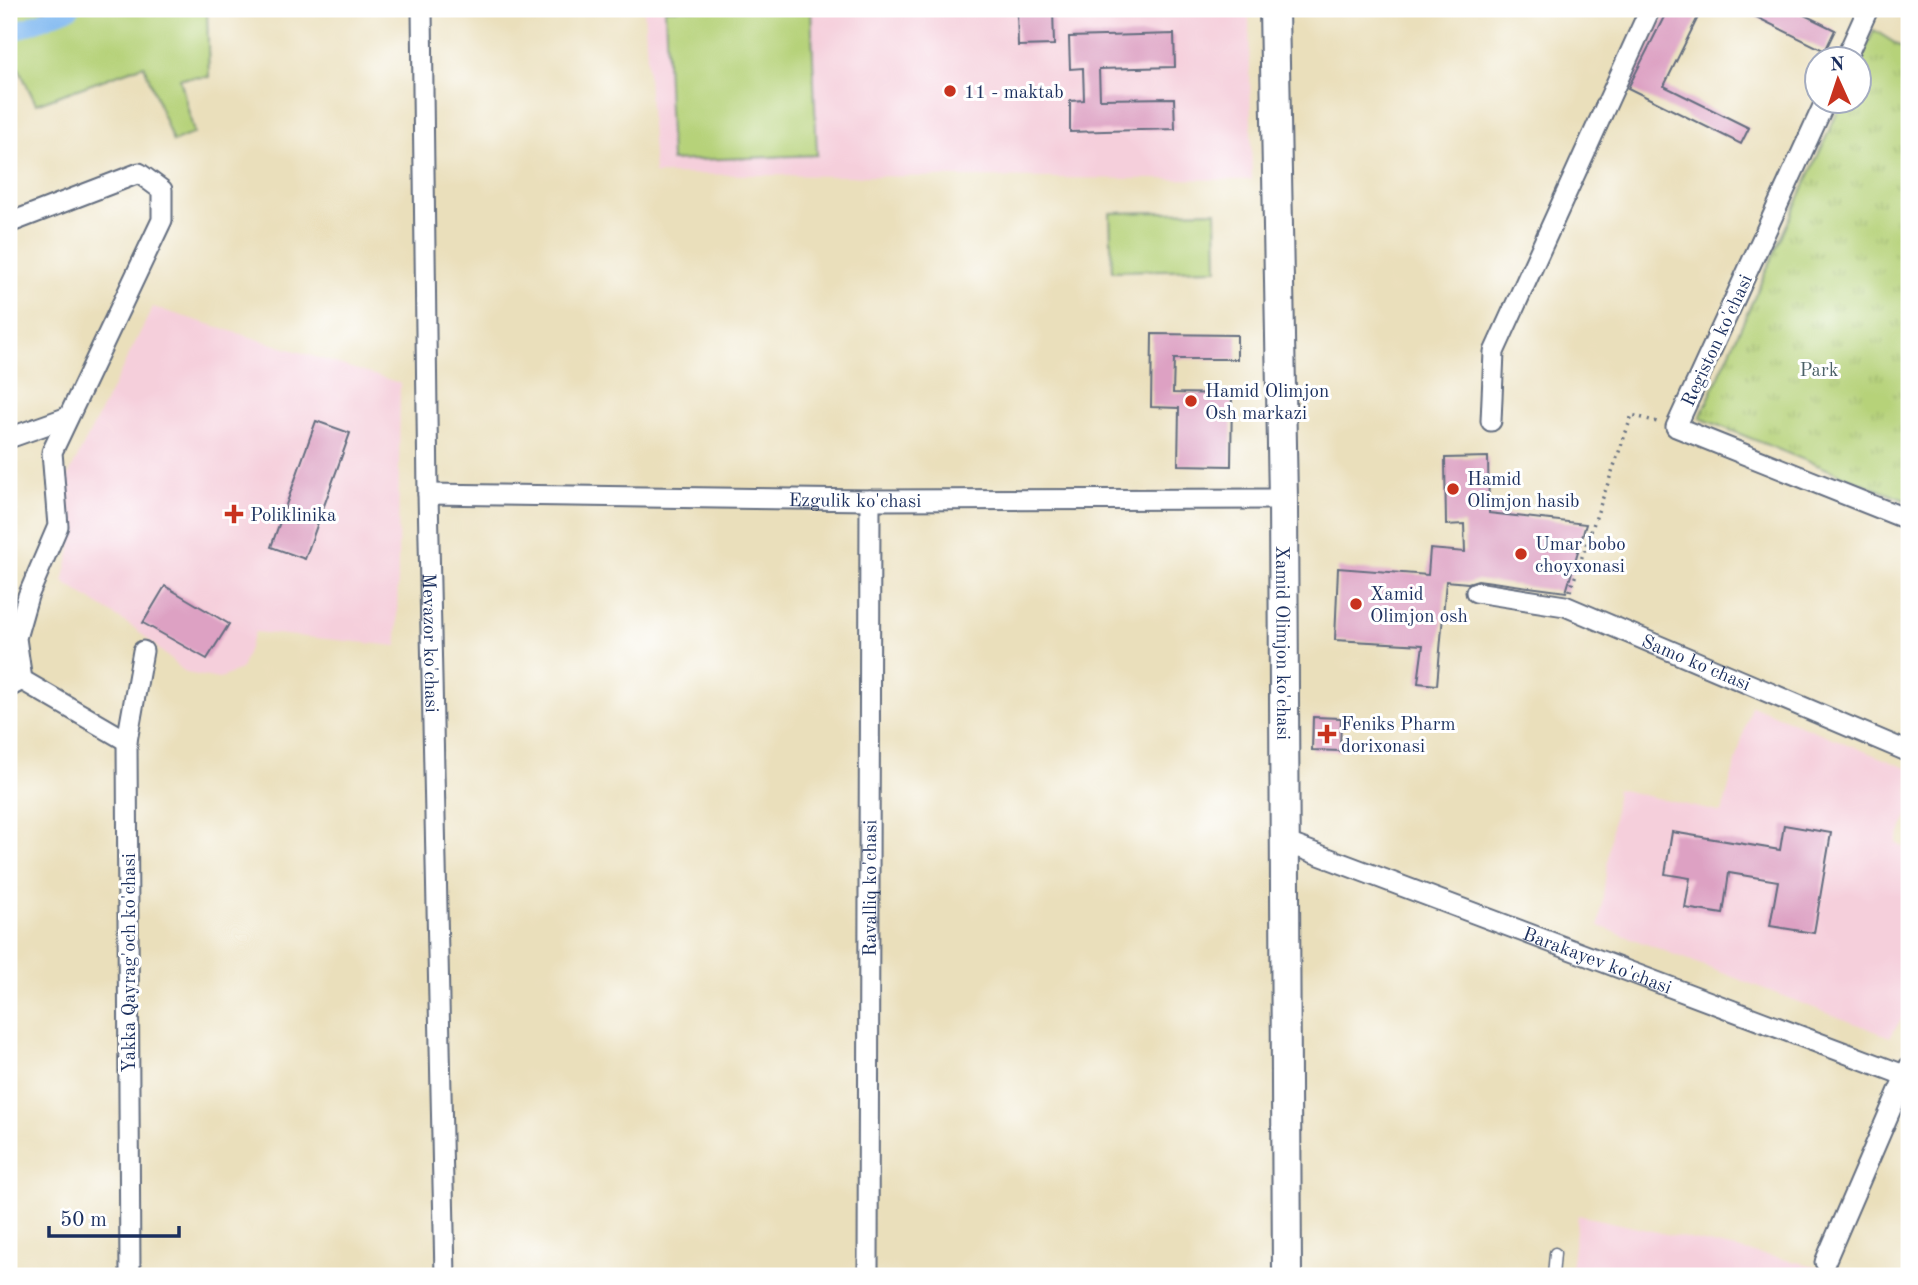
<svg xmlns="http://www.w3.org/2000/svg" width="1918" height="1285" font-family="'Old Standard TT',serif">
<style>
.built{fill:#f5cfdb}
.grass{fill:#b6d279;stroke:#68806c;stroke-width:2}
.park{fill:url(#park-tufts);stroke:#68806c;stroke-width:2}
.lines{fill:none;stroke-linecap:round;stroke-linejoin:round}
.canal{stroke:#7fb8f0;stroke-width:18}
.building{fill:#dda1c3}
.lane-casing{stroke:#636d7f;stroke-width:13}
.street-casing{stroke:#636d7f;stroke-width:23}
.secondary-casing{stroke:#636d7f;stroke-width:32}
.path{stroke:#636d7f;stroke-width:3.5;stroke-dasharray:2 5;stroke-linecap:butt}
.lane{stroke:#fff;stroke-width:10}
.street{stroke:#fff;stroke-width:19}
.secondary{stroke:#fff;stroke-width:28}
.poi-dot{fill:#c8321e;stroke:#fff;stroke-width:2.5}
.labels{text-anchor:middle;stroke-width:6;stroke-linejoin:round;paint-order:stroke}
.poi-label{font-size:19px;fill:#1b2f5e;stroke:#fff;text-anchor:start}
.street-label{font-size:19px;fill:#1b2f5e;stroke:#fff}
.park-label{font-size:19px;fill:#4a6066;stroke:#fff}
</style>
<defs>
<pattern id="park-tufts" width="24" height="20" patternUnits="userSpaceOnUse" patternTransform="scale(1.75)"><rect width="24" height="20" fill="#b6d279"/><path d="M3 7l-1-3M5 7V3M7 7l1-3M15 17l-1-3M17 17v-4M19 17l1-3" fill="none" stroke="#9cb56b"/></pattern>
</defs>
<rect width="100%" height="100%" fill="#fff"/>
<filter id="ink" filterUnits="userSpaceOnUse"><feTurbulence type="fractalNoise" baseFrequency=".0143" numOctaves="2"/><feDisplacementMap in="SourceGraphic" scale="14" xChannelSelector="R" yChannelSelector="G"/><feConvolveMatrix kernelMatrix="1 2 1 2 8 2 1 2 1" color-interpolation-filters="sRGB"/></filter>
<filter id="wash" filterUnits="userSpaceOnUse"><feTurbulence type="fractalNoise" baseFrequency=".00686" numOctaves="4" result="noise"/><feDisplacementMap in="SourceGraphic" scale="28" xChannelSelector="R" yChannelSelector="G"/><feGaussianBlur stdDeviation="1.57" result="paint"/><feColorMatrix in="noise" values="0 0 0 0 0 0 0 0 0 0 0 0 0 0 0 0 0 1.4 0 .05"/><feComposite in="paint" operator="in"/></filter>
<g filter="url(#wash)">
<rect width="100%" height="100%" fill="#eadfbb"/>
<!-- built -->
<g class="built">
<polygon points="644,9 1249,9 1252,180 654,174"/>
<polygon points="153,307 400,383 397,646 255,632 241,669 219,679 186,673 137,630 63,582 71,549 67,478"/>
<polygon points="1751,705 1909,769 1909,812 1896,843 1909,850 1909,1008 1890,1037 1599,926 1617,789 1722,813"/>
<polygon points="1578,1215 1824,1268 1821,1276 1570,1276"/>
</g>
<!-- grass -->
<g class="grass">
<polygon points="24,9 207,9 209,77 180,78 194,133 173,142 144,65 36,104 9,48 9,15"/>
<polygon points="665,9 811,9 817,155 671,161"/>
<polygon points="1216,211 1217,269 1112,271 1110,213"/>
</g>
<!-- park -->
<polygon class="park" points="1874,30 1909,52 1909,502 1700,418 1842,102 1858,102 1859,64"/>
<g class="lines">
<!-- canal -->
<polyline class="canal" points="9,34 71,9"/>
</g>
<g id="blocks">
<!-- building -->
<g class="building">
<polygon points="1017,9 1053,9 1054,45 1018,46"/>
<polygon points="1668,9 1702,9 1664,86 1749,128 1741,144 1628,88"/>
<polygon points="1740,9 1792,9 1835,30 1825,51"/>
<polygon points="1174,34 1175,67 1099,69 1100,99 1174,98 1175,129 1070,132 1070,101 1084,100 1083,68 1070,69 1069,37"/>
<polygon points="1152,334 1237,335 1237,359 1174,359 1173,393 1232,394 1231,466 1178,465 1179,408 1151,407"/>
<polygon points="316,421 350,433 305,559 271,547"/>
<polygon points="1488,457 1489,513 1586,524 1566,592 1478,580 1468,583 1446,581 1437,685 1418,683 1423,645 1335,640 1338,568 1428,575 1430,549 1465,552 1464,524 1446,525 1445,458"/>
<polygon points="165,586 229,624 207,659 143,623"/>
<polygon points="1313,717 1341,718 1340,751 1312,750"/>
<polygon points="1784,825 1831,833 1814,933 1770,926 1778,881 1729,873 1723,914 1685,908 1690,878 1665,874 1672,832 1780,850"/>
</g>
</g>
</g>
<g filter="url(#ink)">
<use href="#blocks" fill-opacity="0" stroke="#636d7f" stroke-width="2"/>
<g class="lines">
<!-- lane casing -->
<g class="lane-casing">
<polyline id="lane" points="1553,1276 1555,1253"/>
</g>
<!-- street casing -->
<g class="street-casing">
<g id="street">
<path id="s1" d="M422 9 428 494 445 1276"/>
<polyline points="1845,60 1868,9"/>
<polyline points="1825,102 1676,427 1909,520"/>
<polyline points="9,223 139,173 162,190 162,220 52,452 58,526 28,596 16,638 22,680"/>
<polyline points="1491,421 1494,352 1650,9"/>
<polyline points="9,438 68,417"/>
<path id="s2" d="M428 494 870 500 1283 499"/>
<path id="s3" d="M1476 592 1565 606 1909 752"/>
<polyline points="9,687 22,680 127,741"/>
<path id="s4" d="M1285 842 1909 1077"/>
<polyline points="1825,1262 1909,1067"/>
<polyline points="130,1276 127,741 143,651"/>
<path id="s5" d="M868 1276 870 500"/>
</g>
</g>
<!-- secondary casing -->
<g class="secondary-casing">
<g id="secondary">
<path id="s6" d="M1274 9 1283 499 1287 1276"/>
</g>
</g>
<!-- path -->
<polyline class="path" points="1570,591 1632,415 1661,423"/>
<!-- lane -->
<use href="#lane" class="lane"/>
<!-- street -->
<use href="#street" class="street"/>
<!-- secondary -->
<use href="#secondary" class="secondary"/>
</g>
</g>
<!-- markers -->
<g class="poi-dot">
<circle cx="950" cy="91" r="7"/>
<circle cx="1191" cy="401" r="7"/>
<circle cx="1453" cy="489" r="7"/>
<path d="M230.5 503.5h7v7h7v7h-7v7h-7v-7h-7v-7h7z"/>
<circle cx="1521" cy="554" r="7"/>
<circle cx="1356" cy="604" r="7"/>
<path d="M1323.5 723.5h7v7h7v7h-7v7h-7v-7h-7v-7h7z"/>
</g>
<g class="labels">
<!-- poi labels -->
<g class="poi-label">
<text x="964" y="98">11 - maktab</text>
<text x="1205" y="397">Hamid Olimjon<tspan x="1205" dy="22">Osh markazi</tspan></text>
<text x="1467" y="485">Hamid<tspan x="1467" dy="22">Olimjon hasib</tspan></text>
<text x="250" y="521">Poliklinika</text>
<text x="1535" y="550">Umar bobo<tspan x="1535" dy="22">choyxonasi</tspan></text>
<text x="1370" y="600">Xamid<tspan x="1370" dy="22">Olimjon osh</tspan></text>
<text x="1341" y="730">Feniks Pharm<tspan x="1341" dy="22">dorixonasi</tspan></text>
</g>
<!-- street labels -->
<g class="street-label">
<text transform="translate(1716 340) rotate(-65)" y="7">Registon ko'chasi</text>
<text dy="7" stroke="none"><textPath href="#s2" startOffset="427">Ezgulik ko'chasi</textPath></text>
<text dy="7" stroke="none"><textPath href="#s6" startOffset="634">Xamid Olimjon ko'chasi</textPath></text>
<text dy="7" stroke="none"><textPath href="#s1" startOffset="634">Mevazor ko'chasi</textPath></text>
<text dy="7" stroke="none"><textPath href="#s3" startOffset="233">Samo ko'chasi</textPath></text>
<text dy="7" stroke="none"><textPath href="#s5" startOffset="388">Ravalliq ko'chasi</textPath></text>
<text dy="7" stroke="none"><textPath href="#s4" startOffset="334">Barakayev ko'chasi</textPath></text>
<text transform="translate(128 963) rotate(-90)" y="7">Yakka Qayrag'och ko'chasi</text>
</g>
<!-- park labels -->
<g class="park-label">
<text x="1819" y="376">Park</text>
</g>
</g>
<!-- margin -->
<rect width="1918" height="1285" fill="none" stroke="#fff" stroke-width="35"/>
<!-- north arrow -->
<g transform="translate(1838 80) rotate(357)"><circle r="33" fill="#ffffff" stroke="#a4acbf" stroke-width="2"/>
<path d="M0-5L12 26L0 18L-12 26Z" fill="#c8321e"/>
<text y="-10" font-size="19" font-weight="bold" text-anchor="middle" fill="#1b2f5e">N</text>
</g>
<!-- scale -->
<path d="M49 1226v10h130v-10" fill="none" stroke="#1b2f5e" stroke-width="3.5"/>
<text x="60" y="1226" font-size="21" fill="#1b2f5e" stroke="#ffffff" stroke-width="5" paint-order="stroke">50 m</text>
</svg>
